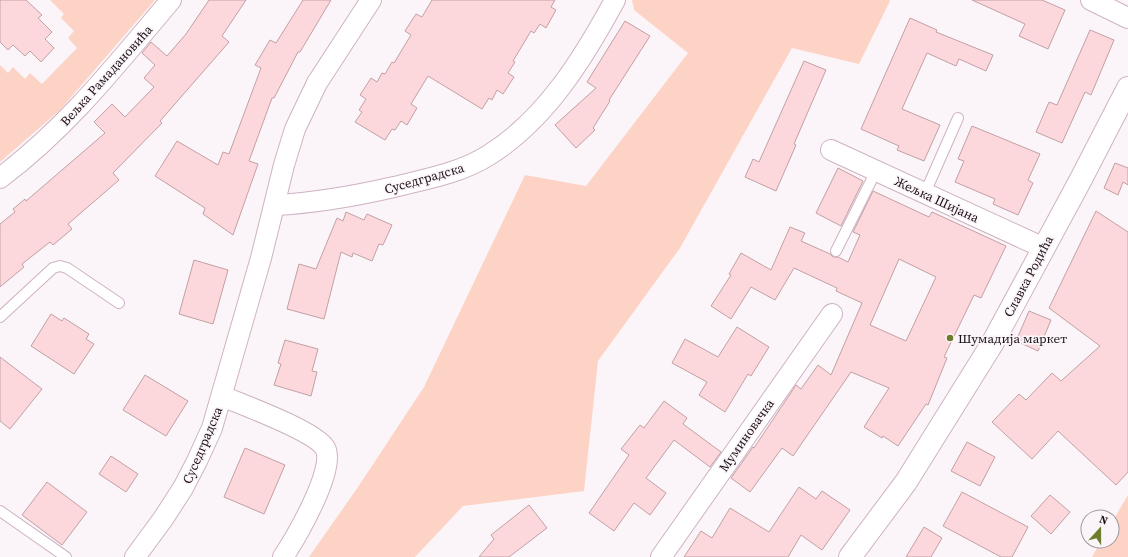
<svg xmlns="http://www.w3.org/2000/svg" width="1128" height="557" font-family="'Source Serif 4',serif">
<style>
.green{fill:#fdd3c6}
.building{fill:#fcd8dd;stroke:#c2a0a4;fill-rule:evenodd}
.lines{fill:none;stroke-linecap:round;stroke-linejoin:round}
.service-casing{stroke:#cfb2c3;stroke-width:12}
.minor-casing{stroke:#cfb2c3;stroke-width:22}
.tertiary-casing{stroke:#cfb2c3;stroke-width:24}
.service{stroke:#fff;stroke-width:10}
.minor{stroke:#fff;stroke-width:20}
.tertiary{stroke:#fff;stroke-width:22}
.poi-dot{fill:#6d7d2c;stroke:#fbf5f9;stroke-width:1.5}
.labels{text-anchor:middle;stroke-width:3.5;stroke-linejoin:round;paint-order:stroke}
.street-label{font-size:13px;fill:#1a1016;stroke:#fbf5f9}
.poi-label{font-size:13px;fill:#1a1016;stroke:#fbf5f9;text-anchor:start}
</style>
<rect width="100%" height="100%" fill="#fbf5f9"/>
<!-- green -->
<g class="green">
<polygon points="50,0 155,0 60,110 0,162 0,65 8,73 13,67 25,79 30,73 42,84 77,48 68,38 74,31 61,18 64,14"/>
<polygon points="632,0 889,0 890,1 859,64 792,48 680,248 598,361 584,491 463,506 415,557 309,557 358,487 424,387 525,175 586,186 688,53 634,10"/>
<polygon points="1128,495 1128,557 1092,557 1101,541 1112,541 1112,522"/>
</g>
<!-- building -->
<g class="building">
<polygon points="0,0 26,0 42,15 38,18 52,32 45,39 54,48 41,62 30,51 25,56 13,45 8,50 0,42"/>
<polygon points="209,0 246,0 222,36 229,42 160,121 162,123 113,173 119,180 68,224 72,229 53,245 50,242 22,264 24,267 0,287 0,224 15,212 13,209 25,199 26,201 105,133 94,122 112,104 125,117 154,87 144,78 155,65 142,53 151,42 167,56 186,34"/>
<polygon points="303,0 331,0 300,52 298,52 274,98 272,98 249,161 258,164 233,235 203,214 205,208 155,176 177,141 218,165 223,152 229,154 261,68 255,65 270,40 276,43"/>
<polygon points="432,0 555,0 551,7 556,10 546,28 540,24 534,33 531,31 513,61 515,62 508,73 514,77 503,94 497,90 492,100 489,98 482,109 428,76 411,104 417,108 407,125 401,121 395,130 392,129 385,140 355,122 362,112 359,110 366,99 360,95 371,78 377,82 382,73 385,74 392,62 394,63 411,35 405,31 416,14 422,17"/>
<polygon points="972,0 1042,0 1065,10 1048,49 1019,36 1025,24"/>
<polygon points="910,18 937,30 936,32 993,55 986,71 959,59 956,66 927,53 902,109 940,125 924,161 897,150 899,146 861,129"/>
<polygon points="625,21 650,36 609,100 610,101 593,128 595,130 576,148 555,125 596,88 587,82"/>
<polygon points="1090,30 1114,40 1091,95 1085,92 1062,143 1036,132 1049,102 1057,105"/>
<polygon points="804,61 826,70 794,144 796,145 776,191 745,177 753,159 759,162"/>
<polygon points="972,126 1040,154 1028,180 1033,183 1018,215 993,204 995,199 955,182 964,161 958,159"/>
<polygon points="1115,163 1128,168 1128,185 1123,182 1118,195 1104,188"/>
<polygon points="838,168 863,181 841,226 816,213"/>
<path d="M873 191 929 217 932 212 1006 246 981 298 974 295 944 357 947 358 928 405 926 404 898 446 883 436 882 438 864 427 889 388 851 372 793 456 782 448 750 492 731 478 753 447 754 448 796 385 801 389 818 365 831 375 862 303 836 291 837 288 794 268 775 300 751 287 731 319 711 306 731 275 729 274 741 253 771 270 790 227 805 233 801 241 830 254 833 257H838L848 262 860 235 853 232ZM899 259 936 277 906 341 870 325Z"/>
<polygon points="1096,211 1128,232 1128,472 1116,485 1058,431 1032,459 992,422 1019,394 1026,400 1052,373 1061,381 1100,346 1049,308"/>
<polygon points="346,212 364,220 367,214 392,225 383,245 379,244 372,261 353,253 352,257 341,252 324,319 287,309 299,264 316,269 337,218 343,221"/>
<polygon points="194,260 228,270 213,324 179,314"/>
<polygon points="1029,311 1051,320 1038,351 1016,341"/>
<polygon points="51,314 62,321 64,318 89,334 86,339 94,344 74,374 31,346"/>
<polygon points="737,327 769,347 751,376 748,374 725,412 699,395 707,382 672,363 685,339 718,357"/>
<polygon points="285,340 318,349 312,371 317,372 311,396 274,385 281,364 278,363"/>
<polygon points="0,357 42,389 10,429 0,421"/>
<polygon points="145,375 188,401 166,436 123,410"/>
<polygon points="664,401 687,418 683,424 721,452 710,467 674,440 646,478 666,493 650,515 634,503 614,531 589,513 629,455 621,449 640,425 644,428"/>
<polygon points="967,442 995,457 980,486 951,471"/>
<polygon points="245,448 285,465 264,514 224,497"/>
<polygon points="111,456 138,474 126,492 99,474"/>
<polygon points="47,482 87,512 62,545 22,515"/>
<polygon points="799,487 816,499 822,491 850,510 822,550 801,535 788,557 684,557 701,531 712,538 730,508 769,532"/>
<polygon points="962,492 1028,527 1012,557 1001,557 943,526"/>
<polygon points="1050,495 1070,512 1051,534 1031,516"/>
<polygon points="529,505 547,528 509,557 479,557 494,539 491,535"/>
<polygon points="924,527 942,538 931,557 906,557"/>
</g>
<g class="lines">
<!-- service casing -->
<g class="service-casing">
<g id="service">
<polyline points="925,193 958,118"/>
<polyline points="836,251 876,171"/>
<polyline points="0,317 53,268 60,266 67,268 119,303"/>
<polyline points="0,511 66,557"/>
</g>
</g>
<!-- minor casing -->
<g class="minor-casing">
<g id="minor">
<polyline points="1091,0 1128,18"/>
<polyline points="831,150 1044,248"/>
<path d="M0 178C68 127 117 64 171 0"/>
<path d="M275 205C315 203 355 196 394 187 426 179 461 173 489 155 546 119 583 59 615 0"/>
<path d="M222 396C243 405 315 431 325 448 337 468 295 539 283 557"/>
<polyline points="135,557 163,519 183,488 197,461 212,428 261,258 284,165 295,129 317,83 371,0"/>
<polyline points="661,557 832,314"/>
</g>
</g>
<!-- tertiary casing -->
<g class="tertiary-casing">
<polyline id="tertiary" points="850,557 906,482 992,344 1080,181 1128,88"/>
</g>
<!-- service -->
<use href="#service" class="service"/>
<!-- minor -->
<use href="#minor" class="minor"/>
<!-- tertiary -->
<use href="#tertiary" class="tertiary"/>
</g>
<!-- markers -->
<circle class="poi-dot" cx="950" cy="338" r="4"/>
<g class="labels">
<!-- street labels -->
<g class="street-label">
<text transform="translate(106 75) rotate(-48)" y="5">Вељка Рамадановића</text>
<text transform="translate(424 178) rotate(-16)" y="5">Суседградска</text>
<text transform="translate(937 199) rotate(25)" y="5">Жељка Шијана</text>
<text transform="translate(1028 276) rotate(-62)" y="5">Славка Родића</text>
<text transform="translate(746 435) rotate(-55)" y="5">Муминовачка</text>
<text transform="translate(202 445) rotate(-67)" y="5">Суседградска</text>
</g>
<!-- poi labels -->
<g class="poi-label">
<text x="958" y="343">Шумадија маркет</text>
</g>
</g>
<!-- north arrow -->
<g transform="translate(1100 529) rotate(21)"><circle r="19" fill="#fbf5f9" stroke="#a1999e"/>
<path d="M0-3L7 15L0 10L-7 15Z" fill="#6d7d2c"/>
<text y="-6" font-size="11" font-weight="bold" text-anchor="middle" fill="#1a1016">N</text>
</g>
</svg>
